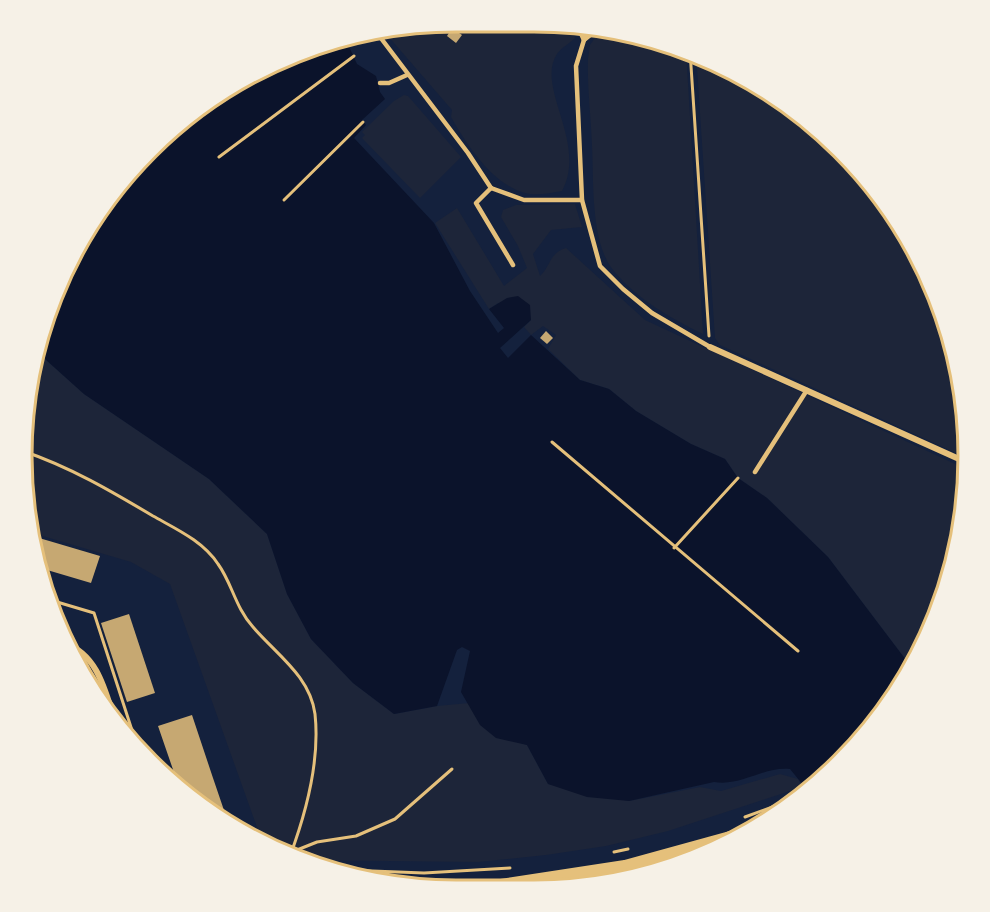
<svg xmlns="http://www.w3.org/2000/svg" width="990" height="912" font-family="'IBM Plex Serif',serif">
<style>
.green{fill:#1d2539}
.water{fill:#0b132b}
.building{fill:#c6a872}
.lines{fill:none;stroke-linecap:round;stroke-linejoin:round}
.path{stroke:#e5c07b;stroke-width:3}
.service{stroke:#e5c07b;stroke-width:4.5}
.minor{stroke:#e5c07b;stroke-width:6}
.secondary{stroke:#e5c07b;stroke-width:12}
.rim{fill:none;stroke:#e5c07b;stroke-width:3}
</style>
<rect width="100%" height="100%" fill="#14213d"/>
<!-- green -->
<g class="green">
<path d="M456 21 573 27 575 38C570 43 561 48 557 54 535 87 588 143 562 191 551 193 536 196 525 193 492 184 467 145 451 117L452 110 381 28Z"/>
<path d="M628 32 686 50 703 334C671 318 638 300 614 271 590 243 594 181 592 146 591 116 587 88 588 58L590 45 597 35Z"/>
<polygon points="696,53 776,95 842,149 896,215 933,284 961,371 969,459 720,345 715,338"/>
<polygon points="404,95 408,96 461,157 420,198 362,138 365,135 362,132 394,101"/>
<path d="M575 204 582 227 551 230 533 254 540 276C551 266 549 253 566 248L645 320 968 470 961 541 936 623 912 668 828 557 767 498 738 478 725 459 691 444 636 411 609 389 580 380 548 349 556 335 543 326 531 335 524 327 531 320 498 303 489 309 435 223 457 208 504 286 527 268 518 246 501 217 503 210 516 205Z"/>
<path d="M35 350 84 394 209 479 267 534 287 594 311 639 353 683 394 714 437 706 469 703C488 739 493 733 527 745L548 784 629 801 700 787 721 791 780 774 798 779 802 787 668 831 606 846 546 855 478 862 299 860 263 844 170 584 131 562 29 532 22 428Z"/>
</g>
<!-- water -->
<path class="water" d="M345 38 357 64 376 76 380 92 385 99 362 120 366 125 354 138 434 223 470 291 498 333 504 328 489 309 507 298 518 296 530 305 531 320 500 348 508 358 531 335 580 380 609 389 636 411 691 444 725 459 738 478 767 498 828 557 912 668C886 716 850 756 808 791L790 769C764 766 741 787 714 782L629 801 587 797 548 784 527 745 496 738 480 725 461 692 470 651 462 647 457 650 437 706 394 714 353 683 311 639 287 594 267 534 209 479 84 394 35 350 79 239 129 169 191 111 264 66Z"/>
<!-- building -->
<g class="building">
<polygon points="452,28 462,35 456,43 447,36"/>
<polygon points="546,331 553,338 547,344 540,338"/>
<polygon points="29,535 100,556 91,583 37,567"/>
<polygon points="129,614 155,693 127,702 101,623"/>
<polygon points="192,715 213,778 229,825 179,787 158,726"/>
</g>
<g class="lines">
<!-- path -->
<g class="path">
<polyline points="690,51 709,336"/>
<polyline points="219,157 354,56"/>
<polyline points="284,200 363,122"/>
<polyline points="552,442 798,651"/>
<path d="M23 451C70 467 111 491 153 516 176 529 203 541 218 564 232 583 235 607 253 627 276 654 310 676 315 714 320 760 306 813 290 856"/>
<polyline points="674,548 738,478"/>
<polyline points="47,599 94,613 139,752"/>
<polyline points="745,817 802,796"/>
<polyline points="292,852 317,842 356,836 395,819 452,769"/>
<polyline points="614,852 628,849"/>
<polyline points="320,869 424,873 510,868"/>
</g>
<!-- service -->
<g class="service">
<polyline points="578,27 584,40"/>
<polyline points="374,29 468,153 491,188"/>
<polyline points="604,29 594,32 584,40 576,66 582,200 600,266 623,289 652,313 710,347"/>
<polyline points="584,40 586,28"/>
<polyline points="380,83 389,83 407,75"/>
<polyline points="491,188 524,200 582,200"/>
<polyline points="491,188 476,203 513,265"/>
<polyline points="755,472 807,390"/>
</g>
<!-- minor -->
<g class="minor">
<polyline points="710,347 968,463"/>
<path d="M66 644C99 655 106 695 116 724"/>
</g>
<!-- secondary -->
<polyline class="secondary" points="501,885 625,866 752,831"/>
</g>
<!-- crop -->
<path d="M0 0H990V912H0ZM456 32H534A424 424 0 0 1 958 456V456A424 424 0 0 1 534 880H456A424 424 0 0 1 32 456V456A424 424 0 0 1 456 32Z" fill="#f6f1e7" fill-rule="evenodd"/>
<path class="rim" d="M456 32H534A424 424 0 0 1 958 456V456A424 424 0 0 1 534 880H456A424 424 0 0 1 32 456V456A424 424 0 0 1 456 32Z"/>
</svg>
